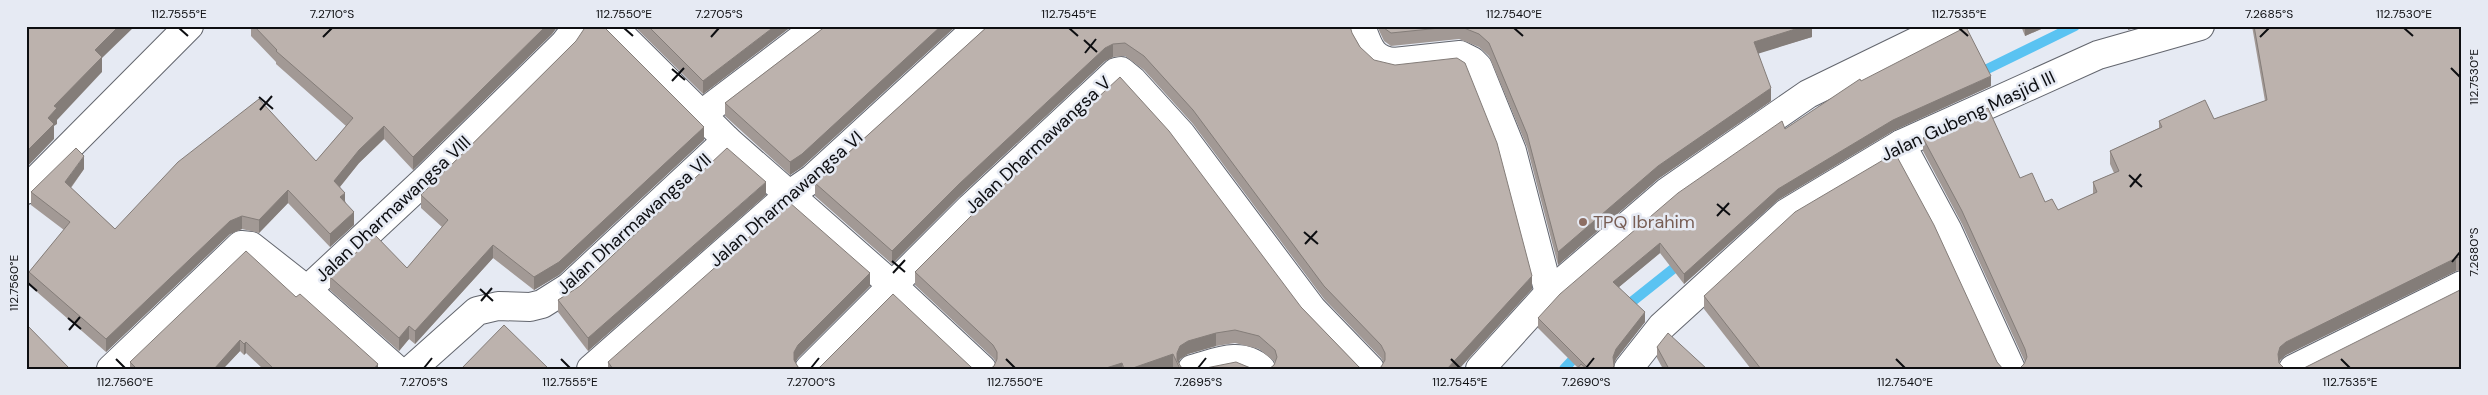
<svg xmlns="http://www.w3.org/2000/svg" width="2488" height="395" font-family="'DM Sans',sans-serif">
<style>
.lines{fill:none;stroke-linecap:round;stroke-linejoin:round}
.stream{stroke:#5ac3f2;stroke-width:10}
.street-casing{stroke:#63666e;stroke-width:30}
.street{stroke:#fff;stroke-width:28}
.wall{fill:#a29995}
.shaded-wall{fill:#847d79}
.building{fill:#bcb2ad;stroke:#847d79}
.ticks{fill:none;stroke:#0d0e11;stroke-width:2}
.education-dot{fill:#8d6e63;stroke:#e6eaf3;stroke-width:2}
.labels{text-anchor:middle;stroke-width:5;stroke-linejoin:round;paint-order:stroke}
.street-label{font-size:18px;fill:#0d0e11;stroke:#e6eaf3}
.education-label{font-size:18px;fill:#785e54;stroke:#e6eaf3;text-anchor:start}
.neatline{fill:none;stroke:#0d0e11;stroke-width:2}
.ticks-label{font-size:12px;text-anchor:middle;fill:#0d0e11}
</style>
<rect width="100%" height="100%" fill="#e6eaf3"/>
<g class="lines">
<!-- stream -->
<g class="stream">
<polyline points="1975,75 2075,26"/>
<polyline points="1624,308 1683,261"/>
<polyline points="1564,369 1580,352"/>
</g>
<!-- street casing -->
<g class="street-casing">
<g id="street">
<polyline points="612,26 727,140 892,285 982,369"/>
<path d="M1361 26C1368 45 1371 60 1394 62L1460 55 1472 61 1478 67 1512 151 1549 293"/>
<polyline points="702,114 818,26"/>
<polyline points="1901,144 1948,231 2011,369"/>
<polyline points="26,190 189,26"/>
<polyline points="307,290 396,369"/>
<polyline points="111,369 241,245 251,246 307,290 426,179 564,44 578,26"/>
<polyline points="412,369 477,311 498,306 530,307 542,304 569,287 727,140"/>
<polyline points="591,369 790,194 812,179 979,26"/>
<polyline points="809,369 970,208 1116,72 1121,71 1132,80 1181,134 1312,309 1370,369"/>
<path d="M1192 369C1215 363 1241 350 1261 369"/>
<polyline points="1480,369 1549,293 1668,191 1808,94 1948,26"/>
<polyline points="1628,369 1662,326 1786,213 1901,144 2098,55 2200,26"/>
<polyline points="2293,369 2462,285"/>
</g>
</g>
<!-- street -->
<use href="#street" class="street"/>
</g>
<!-- wall -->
<g class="wall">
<polygon points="251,26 558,26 552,34 413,170 384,139 359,163 340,187 354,225 330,247 288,203 259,233 242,229 230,234 106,352 29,285 29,272 64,230 31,205 31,192 84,169 71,188 115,229 316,161 346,126 276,64 276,62 251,36"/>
<polygon points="634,26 792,26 703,94"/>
<polygon points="826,26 956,26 802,167 790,175 725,116 725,103"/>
<polygon points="988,26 1352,33 1360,47 1532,289 1459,369 1378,369 1381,367 1384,363 1381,358 1324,299 1193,124 1144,70 1125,56 1113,57 1105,61 959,197 892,264 815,196 815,183"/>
<polygon points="1377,26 1815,26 1812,27 1812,37 1758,53 1771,101 1658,179 1558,265 1527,147 1489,56 1479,47 1459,39 1391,46 1384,41"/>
<polygon points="2021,26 2048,26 2025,36"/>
<polygon points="2252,26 2462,26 2462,270 2456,271 2286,355 2280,360 2024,364 2025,362 1962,224 1923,151 1923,138 2020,178 2045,202 2058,210 2093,194 2093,182 2114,173 2110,164 2110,151 2159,128 2159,121 2214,119 2265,101"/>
<polygon points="576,41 704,140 559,275 534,290 493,258 415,344 409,339 399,351 330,290 330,277 407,268 442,227 421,208 421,195"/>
<polygon points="1861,81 1991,86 1893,131 1778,200 1684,284 1660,253 1619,287 1645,322 1616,359 1614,364 1614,369 1577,369 1578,368 1538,328 1538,318 1785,129"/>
<polygon points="766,195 588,351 558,312 558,300 580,286"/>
<polygon points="915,272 1301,307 1359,367 1274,365 1275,362 1259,349 1235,343 1216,346 1188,354 1180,359 1178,363 1180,369 1174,369 1173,367 1168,369 990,369 994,366 996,362 993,358 915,285"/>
<polygon points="870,286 798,358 795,362 798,367 801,369 608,369 608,362"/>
<polygon points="1704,296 1997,362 2002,369 1751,369 1704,309"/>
<polygon points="296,297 378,369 263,369 246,353 244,355 240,351 223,369 130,369 130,362"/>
<polygon points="1657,347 1707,369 1663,369 1657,358"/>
</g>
<!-- shaded-wall -->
<g class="shaded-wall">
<polygon points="119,26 135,26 102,58 102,72 57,120 57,124 54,126 54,139 26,168 26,152 54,106 95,50"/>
<polygon points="546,26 558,26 552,34 413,170 413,157"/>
<polygon points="775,26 792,26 703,94 703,81"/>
<polygon points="941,26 956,26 802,167 790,175 790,162"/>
<polygon points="1805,26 1815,26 1812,27 1812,37 1754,55 1754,42"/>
<polygon points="2025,26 2048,26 2025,36"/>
<polygon points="2128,26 2142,26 2128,30"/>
<polygon points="1113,44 1113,57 1105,61 959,197 892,264 892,251 959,184 1105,48"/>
<polygon points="1991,76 1991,86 1893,131 1778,200 1684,284 1684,274 1778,189 1893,120"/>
<polygon points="1771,88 1771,101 1658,179 1558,265 1558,252 1658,166"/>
<polygon points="384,126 384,139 359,163 334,194 334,181 359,150"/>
<polygon points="704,127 704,140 559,275 534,290 534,277"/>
<polygon points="84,156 84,169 65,195 65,182"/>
<polygon points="766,182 766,195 588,351 588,338"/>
<polygon points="288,190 288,203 259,233 259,220"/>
<polygon points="345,193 345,206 340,197"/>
<polygon points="354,212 354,225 330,247 330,234"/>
<polygon points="242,216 242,229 230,234 106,352 106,339 230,221"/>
<polygon points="1660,243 1660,253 1613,292 1613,282"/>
<polygon points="493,245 493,258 415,344 415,331"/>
<polygon points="2456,258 2456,271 2286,355 2280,360 2278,368 2278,354 2280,347 2286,342"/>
<polygon points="870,273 870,286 798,358 794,365 794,352 798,345"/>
<polygon points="1532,276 1532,289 1459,369 1447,369"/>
<polygon points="1645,312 1645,322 1616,359 1613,367 1613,357 1616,349"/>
<polygon points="409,326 409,339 399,351 399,338"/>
<polygon points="1216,333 1216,346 1188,354 1180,359 1178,364 1177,362 1177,353 1180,346 1188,341"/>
<polygon points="240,340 240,351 223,369 214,369"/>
<polygon points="246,342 246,353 244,355 244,344"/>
<polygon points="1173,354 1173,367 1168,369 1130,369"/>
<polygon points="1122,363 1122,369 1103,369"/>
<polygon points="378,364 378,369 374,369"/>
</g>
<!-- building -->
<g class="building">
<polygon points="26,26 119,26 95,50 102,57 54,106 57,108 48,118 54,124 26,152"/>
<polygon points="254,26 546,26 413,157 384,126 359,150 334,181 345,193 340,197 354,212 330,234 288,190 259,220 242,216 230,221 106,339 29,272 70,222 31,192 76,148 84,156 65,182 115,229 178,162 259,99 316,161 353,118 276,51 277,50"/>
<polygon points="586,26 603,26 704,127 559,262 534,277 493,245 415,331 409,326 399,338 330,277 375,235 407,268 448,220 421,195 576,41"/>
<polygon points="648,26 775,26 703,81"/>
<polygon points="826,26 941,26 802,154 790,162 725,103"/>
<polygon points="988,26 1350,26 1352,33 1360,47 1374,60 1395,65 1457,58 1465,63 1497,143 1532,276 1447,369 1378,369 1381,367 1385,360 1385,353 1381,345 1324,286 1193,110 1144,56 1125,43 1113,44 1105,48 959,184 892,251 815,183"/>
<polygon points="1383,26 1805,26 1754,42 1771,88 1658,166 1558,252 1527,134 1489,43 1479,34 1459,26 1391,33 1384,28"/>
<polygon points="2254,26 2462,26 2462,256 2456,258 2286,342 2280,347 2278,354 2279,363 2285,369 2019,369 2024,364 2027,357 2025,349 1962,211 1923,138 1988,108 2020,178 2032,173 2045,202 2052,199 2058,210 2097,192 2093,182 2119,171 2110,151 2162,127 2159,121 2205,100 2214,119 2267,100"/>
<polygon points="1966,27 1991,76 1893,120 1778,189 1684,274 1660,243 1613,282 1645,312 1616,349 1613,357 1614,366 1612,369 1589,369 1538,318 1560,294 1678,193 1782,121 1785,129 1860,79 1861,81"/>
<polygon points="1120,77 1169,131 1301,307 1359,367 1362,369 1269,369 1274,365 1277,357 1275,350 1259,336 1235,330 1216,333 1188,341 1180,346 1177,353 1177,360 1181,367 1184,369 1180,369 1173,354 1130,369 1124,369 1122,363 1103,369 990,369 994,366 997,359 997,352 993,345 915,272 981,206"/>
<polygon points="727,148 766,182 588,338 558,300 580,286"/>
<polygon points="1895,153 1934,225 1997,362 2003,369 1761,369 1704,296 1795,212"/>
<polygon points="789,202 870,273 798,345 794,352 794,360 798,367 801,369 613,369 608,362"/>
<polygon points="246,251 296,297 300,294 378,364 374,369 274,369 246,342 244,344 240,340 214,369 137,369 130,362"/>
<polygon points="2462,289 2462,369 2302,369"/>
<polygon points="893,294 971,367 974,369 817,369 820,367"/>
<polygon points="26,324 70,369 26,369"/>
<polygon points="504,325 549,369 461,369"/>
<polygon points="1668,333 1707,369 1669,369 1657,347"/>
<polygon points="1236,362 1253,369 1201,369"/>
<polygon points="1581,364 1587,369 1577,369"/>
</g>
<!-- ticks -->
<path class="ticks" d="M179 28 188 36M624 28 633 36M1069 28 1078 36M1514 28 1523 36M1959 28 1968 36M2404 28 2413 36M323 37 332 28M711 37 719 28M2260 37 2269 28M1084 40 1097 52M1085 53 1096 39M2451 68 2460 77M672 69 685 80M672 81 684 68M259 97 273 109M260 110 272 96M2129 175 2142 187M2130 187 2141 174M1717 204 1730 215M1717 216 1729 203M1304 232 1318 244M1305 244 1317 231M892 261 905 272M2452 262 2460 252M893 273 905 260M28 283 37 291M480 289 493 301M481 301 492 288M68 318 81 329M69 330 80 317M116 359 125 368M561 359 570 368M1006 359 1015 368M1451 359 1460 368M1896 359 1905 368M2341 359 2350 368M424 368 432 358M811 368 819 358M1198 368 1206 358M1586 368 1594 358"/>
<!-- markers -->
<circle class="education-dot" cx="1583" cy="222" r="5"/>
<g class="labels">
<!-- street labels -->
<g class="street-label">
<text transform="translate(1968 116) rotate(-25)" y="6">Jalan Gubeng Masjid III</text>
<text transform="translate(1038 145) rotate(-43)" y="6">Jalan Dharmawangsa V</text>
<text transform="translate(786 199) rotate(-41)" y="6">Jalan Dharmawangsa VI</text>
<text transform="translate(393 209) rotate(-43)" y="6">Jalan Dharmawangsa VIII</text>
<text transform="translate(634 224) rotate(-42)" y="6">Jalan Dharmawangsa VII</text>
</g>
<!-- education labels -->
<g class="education-label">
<text x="1593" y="228">TPQ Ibrahim</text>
</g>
</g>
<!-- border -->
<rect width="2488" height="395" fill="none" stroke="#e6eaf3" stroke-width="55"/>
<rect x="28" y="28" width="2432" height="340" class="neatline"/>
<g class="ticks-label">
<text x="179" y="18">112.7555°E</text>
<text x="332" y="18">7.2710°S</text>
<text x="624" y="18">112.7550°E</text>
<text x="719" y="18">7.2705°S</text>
<text x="1069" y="18">112.7545°E</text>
<text x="1514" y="18">112.7540°E</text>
<text x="1959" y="18">112.7535°E</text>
<text x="2269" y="18">7.2685°S</text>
<text x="2404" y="18">112.7530°E</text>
<text transform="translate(2474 77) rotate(-90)" y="4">112.7530°E</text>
<text transform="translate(2474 252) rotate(-90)" y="4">7.2680°S</text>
<text transform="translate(14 283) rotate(-90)" y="4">112.7560°E</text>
<text x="125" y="386">112.7560°E</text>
<text x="424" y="386">7.2705°S</text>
<text x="570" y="386">112.7555°E</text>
<text x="811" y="386">7.2700°S</text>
<text x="1015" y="386">112.7550°E</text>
<text x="1198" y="386">7.2695°S</text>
<text x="1460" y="386">112.7545°E</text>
<text x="1586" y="386">7.2690°S</text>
<text x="1905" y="386">112.7540°E</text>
<text x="2350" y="386">112.7535°E</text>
</g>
</svg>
